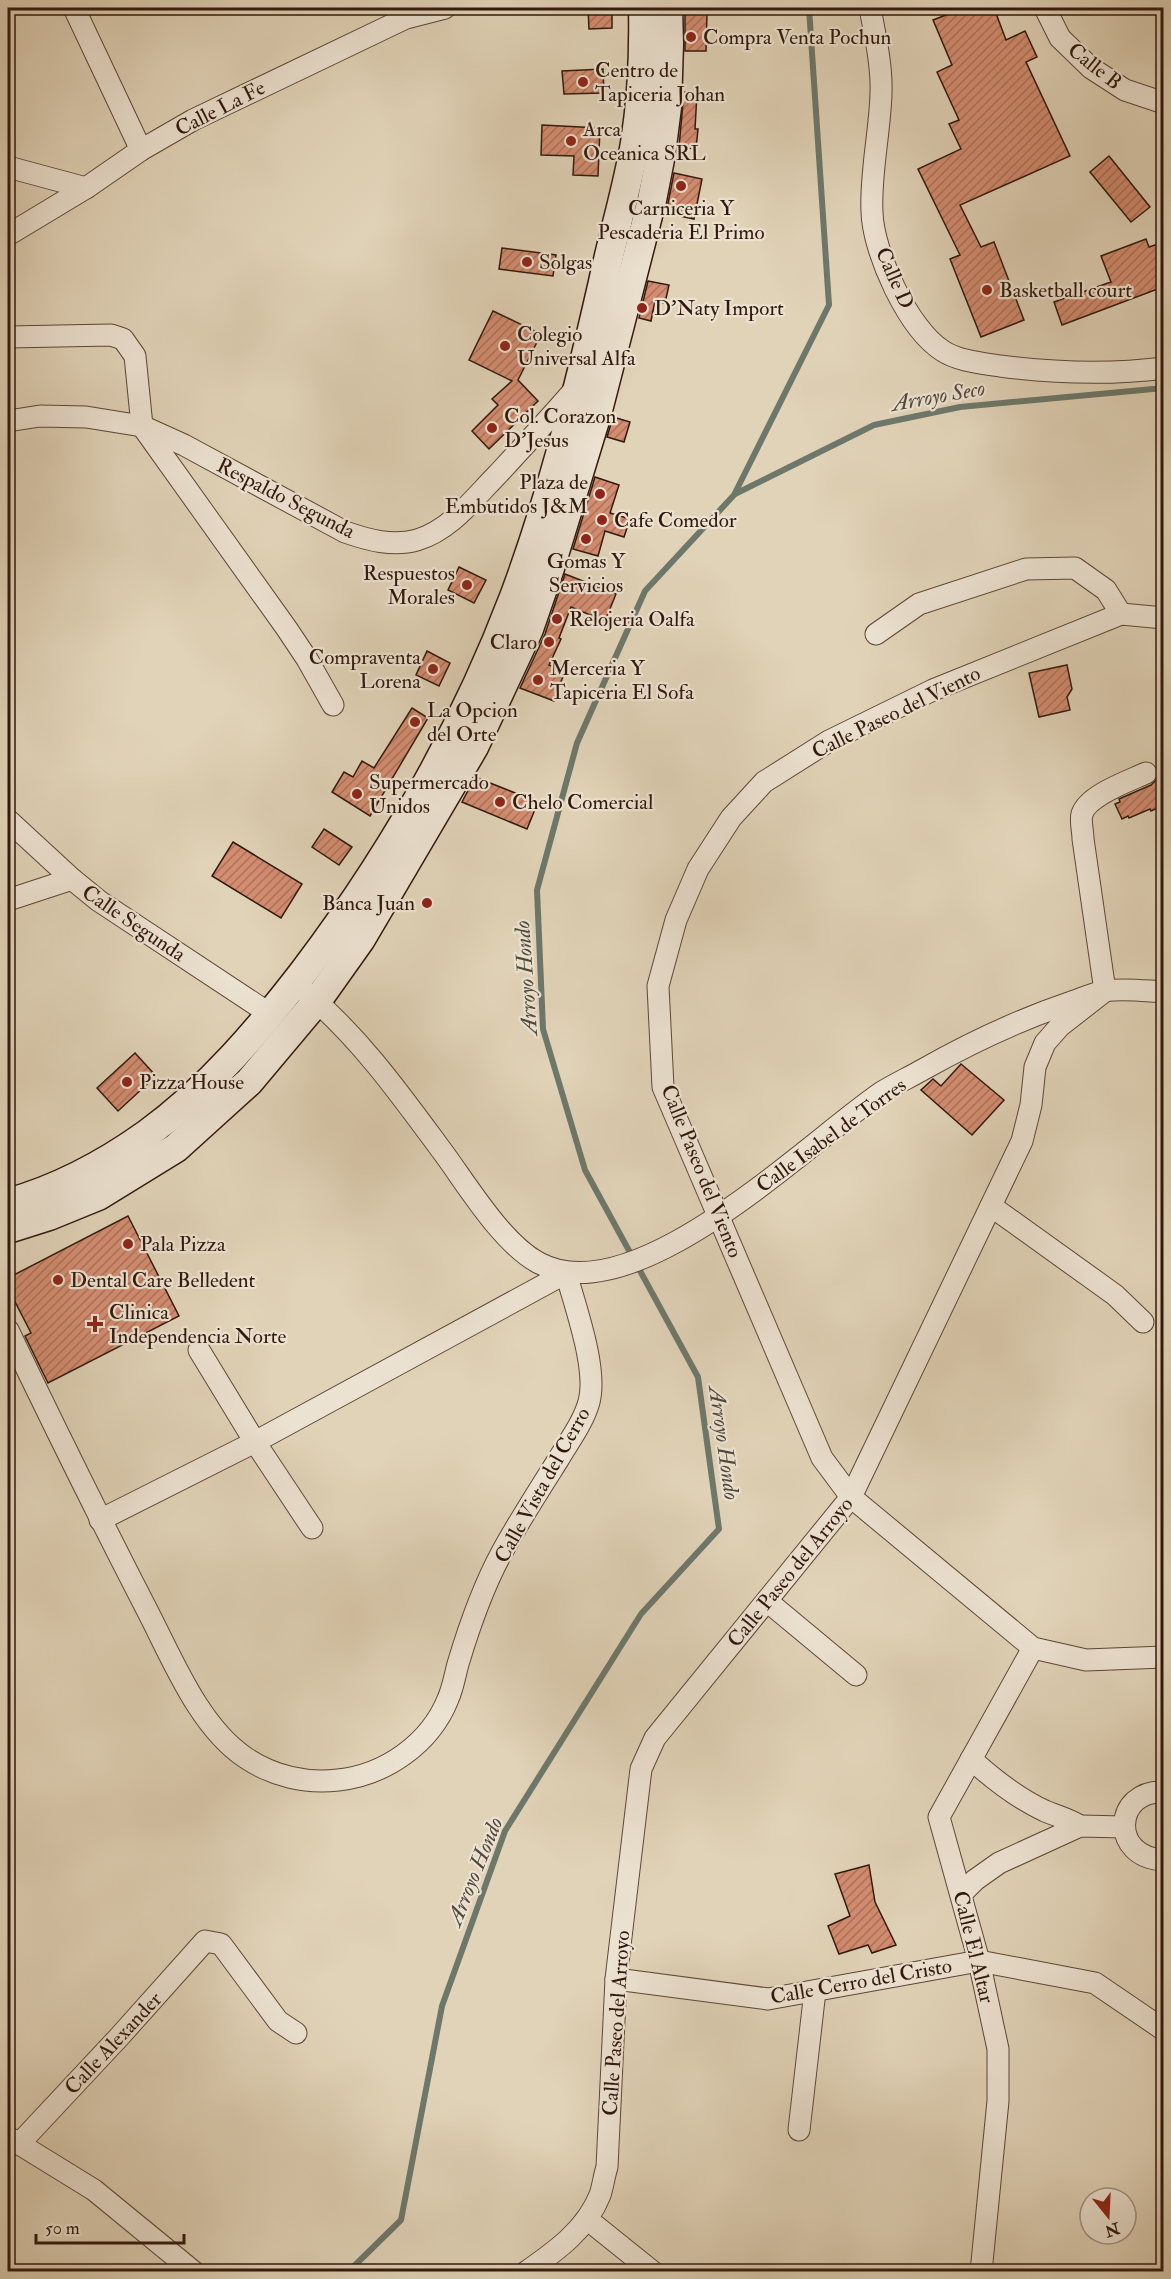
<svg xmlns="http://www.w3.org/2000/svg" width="1171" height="2279" font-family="'IM FELL Double Pica',serif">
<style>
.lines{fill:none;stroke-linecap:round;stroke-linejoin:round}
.stream{stroke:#6d786b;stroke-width:6}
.building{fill:url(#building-hatch);stroke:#31180d;stroke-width:1.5}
.minor-casing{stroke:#5d4738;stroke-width:23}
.secondary-casing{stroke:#31180d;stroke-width:31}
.minor{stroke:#ece2d1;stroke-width:21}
.secondary{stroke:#ece2d1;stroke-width:28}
.poi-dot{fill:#8f2418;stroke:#ece2d1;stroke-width:2}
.labels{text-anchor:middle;stroke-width:4.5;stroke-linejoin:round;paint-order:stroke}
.poi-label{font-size:21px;fill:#31180d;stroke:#ece2d1;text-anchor:start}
.street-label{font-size:21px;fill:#31180d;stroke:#ece2d1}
.water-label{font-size:22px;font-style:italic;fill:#4f483c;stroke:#ece2d1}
</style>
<defs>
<pattern id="building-hatch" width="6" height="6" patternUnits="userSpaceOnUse" patternTransform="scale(1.5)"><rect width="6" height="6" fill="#d48d71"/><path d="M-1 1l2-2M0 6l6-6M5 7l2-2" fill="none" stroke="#ad725b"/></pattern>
</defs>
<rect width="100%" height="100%" fill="#e1d3b8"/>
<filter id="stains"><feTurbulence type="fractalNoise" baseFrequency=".00333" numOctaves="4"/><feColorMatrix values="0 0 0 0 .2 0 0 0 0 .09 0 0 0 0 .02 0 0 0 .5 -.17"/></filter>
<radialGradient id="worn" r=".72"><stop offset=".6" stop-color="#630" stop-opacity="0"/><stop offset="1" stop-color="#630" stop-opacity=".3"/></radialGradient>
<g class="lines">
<!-- stream -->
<g class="stream">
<polyline points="735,494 874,425 960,407 1164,388"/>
<polyline points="348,2272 401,2220 442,2006 505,1831 641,1614 719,1529 698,1377 585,1170 543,1029 537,890 577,743 645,591 734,495 829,305 809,8"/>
</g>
</g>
<!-- building -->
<g class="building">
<polygon points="588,8 612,8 612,28 589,29"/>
<polygon points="943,8 994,8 1006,40 1025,31 1037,57 1026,62 1070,156 960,205 981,247 994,242 1024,320 981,337 950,259 960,255 918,169 961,149 949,124 959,120 937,72 952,65 933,20 946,15"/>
<polygon points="685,13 707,13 706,51 685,51"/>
<polygon points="603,69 604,93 564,94 562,71"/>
<polygon points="684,92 697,93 695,129 698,129 696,149 679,147"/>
<polygon points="542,125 600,128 598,176 573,175 574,156 541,155"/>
<polygon points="1109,156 1150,207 1131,222 1090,172"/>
<polygon points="674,173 702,179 694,219 666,213"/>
<polygon points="1146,239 1149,247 1164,242 1163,287 1062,325 1054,302 1111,282 1101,256"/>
<polygon points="502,248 556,255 553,276 499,269"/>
<polygon points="648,281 669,285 665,303 655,301 651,321 639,318"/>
<polygon points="493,311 541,334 518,380 538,401 489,449 472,431 498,405 492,399 512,381 469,360"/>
<polygon points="613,417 630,422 624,442 607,437"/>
<polygon points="595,477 619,485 610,513 630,519 624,537 605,531 598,556 573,549"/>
<polygon points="459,567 486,580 474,603 448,590"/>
<polygon points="565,574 616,594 605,621 571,607 559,638 561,639 549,665 565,671 554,701 520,688 545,634"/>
<polygon points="427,651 450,663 439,686 416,675"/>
<polygon points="1067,665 1072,689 1067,697 1070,710 1039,717 1029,673"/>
<polygon points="412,708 428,718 370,816 332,792 344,772 353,777 362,761 374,768"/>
<polygon points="475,777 538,802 527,829 462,802"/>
<polygon points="1157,779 1164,805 1151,811 1150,809 1129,818 1128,816 1122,819 1115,804 1120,802 1119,799 1151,785"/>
<polygon points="324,829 352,847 339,865 312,847"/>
<polygon points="233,842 302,884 281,918 212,876"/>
<polygon points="135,1053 156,1076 118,1111 97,1088"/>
<polygon points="961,1064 1004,1100 972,1135 921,1090 933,1079 941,1086"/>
<polygon points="128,1216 179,1316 48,1383 25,1336 31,1333 8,1288 8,1278"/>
<polygon points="869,1865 875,1902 896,1945 872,1953 868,1945 839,1954 828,1926 850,1916 835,1874"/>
</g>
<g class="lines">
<!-- minor casing -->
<g class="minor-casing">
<g id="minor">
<polyline points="74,8 141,150"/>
<path d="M870 8C875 35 882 65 881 93 880 132 870 174 872 212 873 252 908 329 943 351 958 361 982 363 1000 366 1054 373 1109 375 1164 368"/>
<polyline points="1045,8 1060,38 1091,68 1125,90 1164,103"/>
<polyline points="8,167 86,188"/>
<polyline points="8,235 86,188 141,150 193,120 406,18 445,8"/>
<polyline points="8,337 111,335 123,339 135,356 142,426 287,629 307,659 333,705"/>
<path d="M8 421 40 416 86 417 142 426 184 445 345 532C368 540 393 547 417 540 451 530 474 498 498 474 524 446 550 418 575 389"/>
<polyline points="1164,618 1121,614 933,690 829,741 764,782 731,818 698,869 676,920 658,986 663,1087 822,1458 851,1497 1033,1648 1086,1660 1164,1657"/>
<polyline points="876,634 919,604 1026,569 1075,568 1106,590 1121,614"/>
<polyline points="8,820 72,879 99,901 270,1014"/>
<polyline points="8,900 72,879"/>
<path d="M307 993C363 1041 402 1097 445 1155 469 1188 503 1244 539 1263 635 1315 807 1143 882 1092 895 1084 910 1077 924 1069 970 1043 1019 1020 1069 1003 1081 999 1093 993 1105 991 1123 988 1145 991 1164 992"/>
<polyline points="991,1206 1115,1295 1143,1322"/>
<path d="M8 1330C53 1424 99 1517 147 1610 172 1658 199 1727 246 1758 273 1776 306 1784 338 1780 385 1775 430 1744 448 1699 453 1688 455 1675 458 1664 469 1627 483 1587 502 1552 519 1521 539 1490 558 1460 569 1441 583 1423 589 1402 598 1369 575 1306 566 1273"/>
<polyline points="199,1350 255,1442 312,1528"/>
<polyline points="100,1520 255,1442 566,1273"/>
<polyline points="767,1601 856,1675"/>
<path d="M971 1759C994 1780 1017 1798 1045 1811 1057 1816 1069 1819 1080 1826"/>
<path d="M1164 1792C1114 1789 1109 1858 1164 1860"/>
<polyline points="961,1894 975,1880 999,1863 1080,1826 1124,1827"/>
<polyline points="616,1979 768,1999 979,1961 1095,1983 1164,2030"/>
<polyline points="799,2130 815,1991"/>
<polyline points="8,2137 94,2190 194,2272"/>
<polyline points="19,2144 120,2036 205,1941 221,1944 278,2021 296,2033"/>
<polyline points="587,2219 653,2272"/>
<path d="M526 2272C556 2251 586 2230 600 2195 603 2186 604 2176 607 2167L616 1979 641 1769 655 1738 851 1497 1022 1141 1031 1105 1035 1067 1045 1043 1060 1026 1105 991 1083 839C1083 831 1080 821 1082 814 1088 795 1129 781 1146 773"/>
<polyline points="981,2272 998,2101 998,2049 979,1961 939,1817 1033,1648"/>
</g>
</g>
<!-- secondary casing -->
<g class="secondary-casing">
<g id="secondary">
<path d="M8 1203C58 1189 105 1164 147 1134 209 1089 259 1030 305 970 391 856 463 731 514 597 552 495 579 388 603 282 613 235 627 190 635 143 642 98 644 53 643 8"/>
<polyline points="8,1229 49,1216 98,1196 176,1148 249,1082 317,1001 361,939 474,747 529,629 550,568 597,414 652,200 661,154 667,107 669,43 668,8"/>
</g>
</g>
<!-- minor -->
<use href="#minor" class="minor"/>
<!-- secondary -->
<use href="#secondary" class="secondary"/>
</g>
<!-- markers -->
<g class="poi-dot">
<circle cx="691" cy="37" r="6"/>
<circle cx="583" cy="82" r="6"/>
<circle cx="571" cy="141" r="6"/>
<circle cx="681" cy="186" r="6"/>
<circle cx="527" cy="262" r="6"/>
<circle cx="987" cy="290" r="6"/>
<circle cx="642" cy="308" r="6"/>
<circle cx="505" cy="346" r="6"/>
<circle cx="492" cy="428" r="6"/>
<circle cx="600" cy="494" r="6"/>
<circle cx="602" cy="520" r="6"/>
<circle cx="586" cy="539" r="6"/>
<circle cx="467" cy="585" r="6"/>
<circle cx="557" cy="619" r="6"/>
<circle cx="549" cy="642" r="6"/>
<circle cx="433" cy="669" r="6"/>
<circle cx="538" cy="680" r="6"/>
<circle cx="415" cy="722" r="6"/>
<circle cx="357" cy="794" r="6"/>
<circle cx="500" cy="802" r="6"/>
<circle cx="427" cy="903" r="6"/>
<circle cx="127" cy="1082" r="6"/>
<circle cx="128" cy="1244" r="6"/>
<circle cx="58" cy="1280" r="6"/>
<path d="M92 1315h6v6h6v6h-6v6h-6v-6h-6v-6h6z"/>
</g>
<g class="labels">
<!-- poi labels -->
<g class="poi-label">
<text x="703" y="44">Compra Venta Pochun</text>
<text x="595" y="77">Centro de<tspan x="595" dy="24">Tapiceria Johan</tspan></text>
<text x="583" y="136">Arca<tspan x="583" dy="24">Oceanica SRL</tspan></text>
<text x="681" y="215" text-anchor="middle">Carniceria Y<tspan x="681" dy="24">Pescaderia El Primo</tspan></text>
<text x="539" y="269">Solgas</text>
<text x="999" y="297">Basketball court</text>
<text x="654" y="315">D'Naty Import</text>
<text x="517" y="341">Colegio<tspan x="517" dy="24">Universal Alfa</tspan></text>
<text x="504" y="423">Col. Corazon<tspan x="504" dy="24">D'Jesus</tspan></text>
<text x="588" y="489" text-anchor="end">Plaza de<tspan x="588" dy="24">Embutidos J&amp;M</tspan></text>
<text x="614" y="527">Cafe Comedor</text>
<text x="586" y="568" text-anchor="middle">Gomas Y<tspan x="586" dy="24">Servicios</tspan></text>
<text x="455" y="580" text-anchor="end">Respuestos<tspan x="455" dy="24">Morales</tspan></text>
<text x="569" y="626">Relojeria Oalfa</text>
<text x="537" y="649" text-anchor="end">Claro</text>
<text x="421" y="664" text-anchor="end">Compraventa<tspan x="421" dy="24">Lorena</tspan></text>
<text x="550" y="675">Merceria Y<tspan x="550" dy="24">Tapiceria El Sofa</tspan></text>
<text x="427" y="717">La Opcion<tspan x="427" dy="24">del Orte</tspan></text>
<text x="369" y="789">Supermercado<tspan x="369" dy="24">Unidos</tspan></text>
<text x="512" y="809">Chelo Comercial</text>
<text x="415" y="910" text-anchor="end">Banca Juan</text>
<text x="139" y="1089">Pizza House</text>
<text x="140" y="1251">Pala Pizza</text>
<text x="70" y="1287">Dental Care Belledent</text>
<text x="109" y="1319">Clinica<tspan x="109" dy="24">Independencia Norte</tspan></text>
</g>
<!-- street labels -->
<g class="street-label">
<text transform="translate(1095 66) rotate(38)" y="7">Calle B</text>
<text transform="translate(220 108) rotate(-27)" y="7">Calle La Fe</text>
<text transform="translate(895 278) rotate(66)" y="7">Calle D</text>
<text transform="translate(286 498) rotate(27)" y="7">Respaldo Segunda</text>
<text transform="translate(896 712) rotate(-26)" y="7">Calle Paseo del Viento</text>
<text transform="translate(134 923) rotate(34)" y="7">Calle Segunda</text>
<text transform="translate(831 1135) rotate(-36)" y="7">Calle Isabel de Torres</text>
<text transform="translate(702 1171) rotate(68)" y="7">Calle Paseo del Viento</text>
<text transform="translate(542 1485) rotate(-61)" y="7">Calle Vista del Cerro</text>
<text transform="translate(790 1572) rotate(-51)" y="7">Calle Paseo del Arroyo</text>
<text transform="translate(974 1947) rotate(76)" y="7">Calle El Altar</text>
<text transform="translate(861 1981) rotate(-10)" y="7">Calle Cerro del Cristo</text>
<text transform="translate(616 2023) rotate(-86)" y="7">Calle Paseo del Arroyo</text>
<text transform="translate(113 2043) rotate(-47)" y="7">Calle Alexander</text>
</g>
<!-- water labels -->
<g class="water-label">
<text transform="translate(938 395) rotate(-10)" y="8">Arroyo Seco</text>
<text transform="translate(525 978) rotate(-94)" y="8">Arroyo Hondo</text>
<text transform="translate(725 1443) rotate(82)" y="8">Arroyo Hondo</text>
<text transform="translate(474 1871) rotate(-68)" y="8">Arroyo Hondo</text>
</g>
</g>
<!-- margin -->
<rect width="1171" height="2279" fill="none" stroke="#e1d3b8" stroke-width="30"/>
<rect x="9" y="9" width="1153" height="2261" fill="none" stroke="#31180d" stroke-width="3"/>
<rect x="15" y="15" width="1141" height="2249" fill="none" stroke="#31180d" stroke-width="1.5"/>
<!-- north arrow -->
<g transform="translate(1108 2216) rotate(162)"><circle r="28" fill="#ece2d1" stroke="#a19183" stroke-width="1.5"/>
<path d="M0-4.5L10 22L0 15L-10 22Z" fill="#8f2418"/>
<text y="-9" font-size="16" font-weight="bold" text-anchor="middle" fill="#31180d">N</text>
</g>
<!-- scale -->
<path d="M36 2234v9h148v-9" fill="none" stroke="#31180d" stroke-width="3"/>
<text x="45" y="2234" font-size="18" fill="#31180d" stroke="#ece2d1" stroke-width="4.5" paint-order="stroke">50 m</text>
<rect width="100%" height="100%" filter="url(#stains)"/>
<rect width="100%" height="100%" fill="url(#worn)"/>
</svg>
